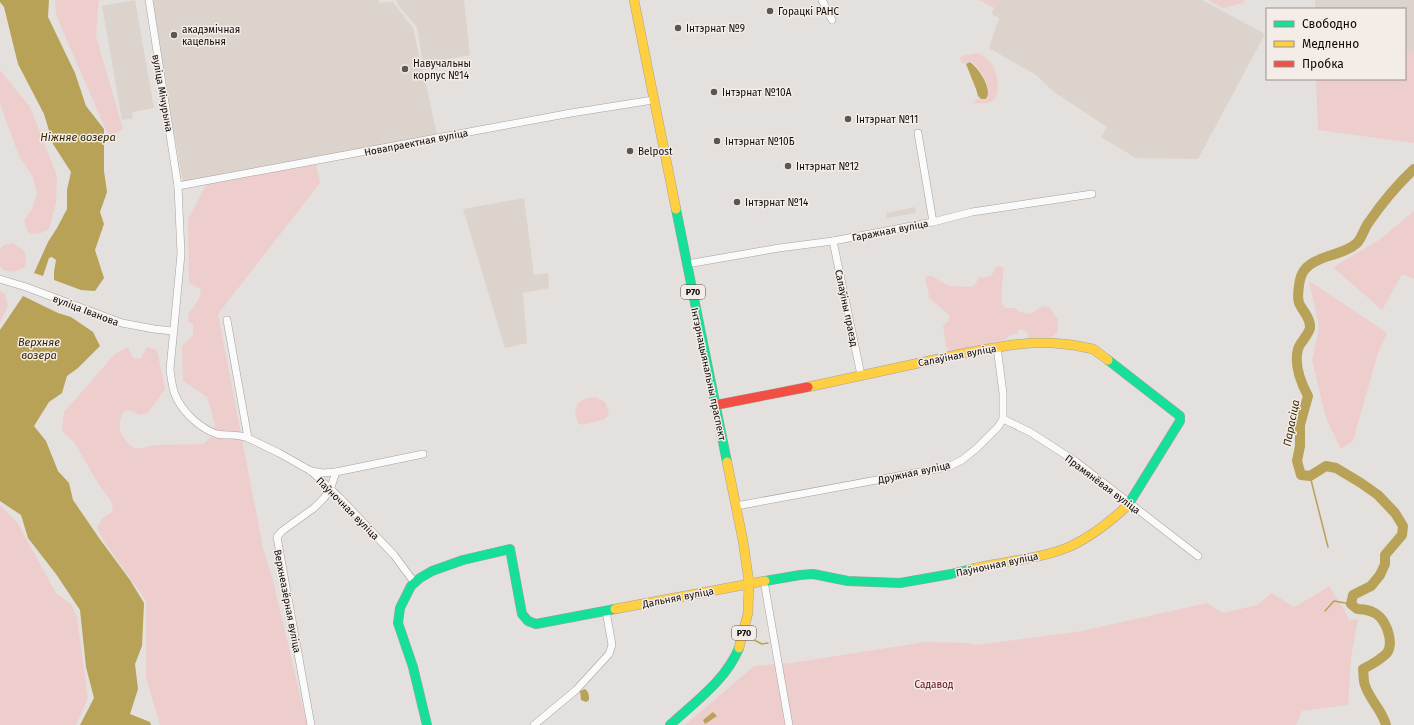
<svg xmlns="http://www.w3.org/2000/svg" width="1414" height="725" font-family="'Fira Sans',sans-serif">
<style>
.built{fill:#dcd3cc}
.green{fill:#eececd}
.water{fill:#b8a257}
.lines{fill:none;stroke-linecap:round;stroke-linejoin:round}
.stream{stroke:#b8a257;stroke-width:1.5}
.river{stroke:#b8a257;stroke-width:10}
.street-casing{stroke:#a5a29f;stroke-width:8}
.fast-casing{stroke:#a5a29f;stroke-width:10}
.slow-casing{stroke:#a5a29f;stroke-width:10}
.jam-casing{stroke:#a5a29f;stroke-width:10}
.street{stroke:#fbfafa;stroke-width:7}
.fast{stroke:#16e098;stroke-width:9}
.slow{stroke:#ffcf43;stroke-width:9}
.jam{stroke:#f24e42;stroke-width:9}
.poi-dot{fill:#595654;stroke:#f4ece7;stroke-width:1.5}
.labels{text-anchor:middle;stroke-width:3;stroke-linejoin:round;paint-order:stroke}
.shield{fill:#f4ece7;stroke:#534e4c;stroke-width:1}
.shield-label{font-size:9px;font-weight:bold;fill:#0e0b0a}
.poi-label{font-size:10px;fill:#0e0b0a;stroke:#f4ece7;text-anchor:start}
.street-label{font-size:10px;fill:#0e0b0a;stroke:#f4ece7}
.park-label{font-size:10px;fill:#610618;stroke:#f4ece7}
.water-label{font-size:11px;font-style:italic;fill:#342800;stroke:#f4ece7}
</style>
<rect width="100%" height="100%" fill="#e4e0dd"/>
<!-- built -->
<g class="built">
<polygon points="135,0 154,108 132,112 133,118 122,120 102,6"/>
<polygon points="151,0 378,0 379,3 393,2 413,28 437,134 315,158 183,183"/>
<polygon points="396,0 464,0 470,55 423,64 417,27 398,5"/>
<polygon points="999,0 1202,0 1265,34 1198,159 1136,158 1101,137 1107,127 1054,92 1036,75 989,48 999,18 991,14"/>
<polygon points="1315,0 1414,0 1414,51 1405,51 1405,9 1315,9"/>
<polygon points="524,198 534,275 548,273 549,288 523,293 527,343 505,348 463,209"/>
<polygon points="915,207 916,213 887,218 886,213"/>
</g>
<!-- green -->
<g class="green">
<polygon points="55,0 99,0 96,36 123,129 109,137 56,15"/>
<polygon points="979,0 1000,0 994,8"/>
<polygon points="1208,0 1244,0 1244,3 1223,8"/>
<polygon points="1405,51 1414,51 1414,143 1318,130 1316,79 1405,79"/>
<path d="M978 53C981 55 986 57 988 60 997 68 1004 96 990 102 986 104 979 103 974 103L976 99 987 100C992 86 982 70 971 61L964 64 959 59 962 56Z"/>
<polygon points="0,70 30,107 57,176 56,203 49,229 41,233 31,234 27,231 24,220 32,209 37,194 33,177 19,156 0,104"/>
<path d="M315 158 320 183 218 314 263 548 273 580 307 725H160L146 678V601L105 543 97 528 102 519 113 511 111 501 99 485 74 442 62 431 64 412 115 354 128 347 133 358 141 359 147 347 157 350 165 389 148 413 139 415 130 410 123 412C116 431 121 437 135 449L156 445 203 444 212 436 215 425 207 397 183 381 182 346 193 335V325L188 321 189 313 199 299 201 289 189 283 188 219 206 185Z"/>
<polygon points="1414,211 1414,279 1402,274 1382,310 1333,267 1379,240"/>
<path d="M13 243C25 250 28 253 25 267L14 272 3 270 0 266V249L4 245Z"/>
<path d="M997 266 1004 268C1003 270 1001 300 1002 302 1002 304 1004 306 1005 308H1015L1020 312 1030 314 1043 306 1050 308 1058 320 1057 333 1048 340 1028 339 1027 332 1020 329 1017 334 1010 335 1005 340 950 352 946 346 943 326 949 320V315L929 298C929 290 925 284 926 276H932L949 286 973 287 979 278 991 276Z"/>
<polygon points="1309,281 1387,333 1378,353 1353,441 1341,449 1326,418 1312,360 1319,327"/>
<polygon points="0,291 5,294 8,305 0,323"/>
<polygon points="595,397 605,402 609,414 605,419 583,425 578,423 575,414 577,404 584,399"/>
<polygon points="0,505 17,522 56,593 72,605 77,617 88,698 76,725 0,725"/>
<polygon points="1329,586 1344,609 1349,620 1358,619 1351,658 1348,705 1302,711 1296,725 685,725 754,666 791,663 925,642 968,643 976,645 1082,631 1207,603 1223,613 1257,605 1272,593 1294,607 1317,594"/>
</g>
<!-- water -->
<g class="water">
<polygon points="0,0 49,0 48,17 75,73 86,106 104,129 104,171 107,192 100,212 104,224 95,250 104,278 95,291 81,290 54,280 54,272 56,260 52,257 49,258 43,276 34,273 48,242 57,228 67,209 67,190 71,172 53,144 44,114 18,64 4,7 0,2"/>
<path d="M970 62C978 68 988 82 988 93 988 95 987 97 986 99H981L978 96 976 89 966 64Z"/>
<polygon points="23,296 58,313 71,317 93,332 100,346 78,368 67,376 62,393 49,402 34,426 46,441 58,471 69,483 73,500 99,538 130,580 144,603 142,646 135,664 138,689 130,714 150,722 151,725 80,725 94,698 86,667 80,610 56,574 28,538 21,515 0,501 0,330"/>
<path d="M585 689C589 692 589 696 589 700L586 702 581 700 580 691Z"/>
<polygon points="713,712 717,716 705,724 703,720"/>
</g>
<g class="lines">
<!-- stream -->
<g class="stream">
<polyline points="1310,476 1328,547"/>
<polyline points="1325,611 1334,601 1351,604"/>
<polyline points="754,640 762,644 768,643"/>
</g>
<!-- river -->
<path class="river" d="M1386 725C1382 710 1369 699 1365 685 1363 681 1364 674 1363 669 1371 665 1381 659 1387 653 1394 643 1387 625 1380 617 1374 611 1365 609 1357 609L1351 604 1353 595 1371 586 1380 575 1385 564V555L1402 535 1403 526 1395 513 1378 495 1361 483 1336 468 1326 466 1310 476 1301 475 1297 461 1300 446V425L1308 396C1301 383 1294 364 1298 349 1300 342 1308 336 1310 328 1311 318 1303 312 1299 303 1297 297 1299 280 1302 274 1311 255 1342 257 1357 243 1362 238 1364 228 1369 222 1382 203 1397 185 1414 169"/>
<!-- street casing -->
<g class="street-casing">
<g id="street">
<path d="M149 0 178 186 181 254 170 369C171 379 172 390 177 399 185 414 201 429 217 434 227 436 238 434 248 438"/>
<polyline points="822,0 832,20"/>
<polyline points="918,133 933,222"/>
<polyline points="178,186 571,113 653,100"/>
<polyline points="833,241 861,375"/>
<polyline points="687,264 779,248 833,241 933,222 972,212 1092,194"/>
<polyline points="0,279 26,287 122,323 154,329 173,331"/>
<polyline points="227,320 248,438 279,453 311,471 340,498 394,555 414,582"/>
<polyline points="1003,419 1030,432 1075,461 1198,556"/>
<polyline points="311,471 323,473 336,472"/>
<polyline points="736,506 936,469 950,466 962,460 977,448 998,427 1003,419 1003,393 997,347"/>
<polyline points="764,581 789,725"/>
<polyline points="311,725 277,537 282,531 314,508 324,498 330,490 336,472 423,454"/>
<polyline points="534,725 576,690 609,654 612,645 606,611"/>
</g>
</g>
<!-- fast casing -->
<g class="fast-casing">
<g id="fast">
<polyline points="676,209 727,462"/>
<polyline points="1108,360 1180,416 1180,421 1128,505"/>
<polyline points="765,581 800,575 813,574 848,581 900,583 951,574 975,568"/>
<polyline points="427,725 413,667 398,623 400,608 411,586 420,578 432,571 463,560 510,549 522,614 528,621 536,624 615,609"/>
<path d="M670 725C695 702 726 680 739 648"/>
</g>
</g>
<!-- slow casing -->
<g class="slow-casing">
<g id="slow">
<polyline points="634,0 676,209"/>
<polyline points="808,387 970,352 1011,345 1032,343 1052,343 1073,345 1093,349 1108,360"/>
<polyline points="727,462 743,541 749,582 748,613 739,648"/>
<path d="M975 568C1005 561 1042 559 1071 546 1092 536 1111 521 1128 505"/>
<polyline points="615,609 765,581"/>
</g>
</g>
<!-- jam casing -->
<g class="jam-casing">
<polyline id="jam" points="716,405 808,387"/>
</g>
<!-- street -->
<use href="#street" class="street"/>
<!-- fast -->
<use href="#fast" class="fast"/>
<!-- slow -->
<use href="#slow" class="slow"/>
<!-- jam -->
<use href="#jam" class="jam"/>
</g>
<!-- markers -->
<g class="poi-dot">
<circle cx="770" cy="11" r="4"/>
<circle cx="678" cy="28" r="4"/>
<circle cx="174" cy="35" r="4"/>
<circle cx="405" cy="69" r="4"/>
<circle cx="714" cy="92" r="4"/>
<circle cx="848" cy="119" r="4"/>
<circle cx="717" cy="141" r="4"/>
<circle cx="630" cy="151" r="4"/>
<circle cx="788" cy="166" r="4"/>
<circle cx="737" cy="202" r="4"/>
</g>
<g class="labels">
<!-- shield labels -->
<g class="shield">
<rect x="681" y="285" width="24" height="14" rx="3"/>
<rect x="732" y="626" width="24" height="14" rx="3"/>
</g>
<g class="shield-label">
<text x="693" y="295">Р70</text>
<text x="744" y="636">Р70</text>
</g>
<!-- poi labels -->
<g class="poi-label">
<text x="778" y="15">Горацкі РАНС</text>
<text x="686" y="32">Інтэрнат №9</text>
<text x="182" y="33">акадэмічная<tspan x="182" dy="12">кацельня</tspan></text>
<text x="413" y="67">Навучальны<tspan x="413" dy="12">корпус №14</tspan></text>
<text x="722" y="96">Інтэрнат №10А</text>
<text x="856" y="123">Інтэрнат №11</text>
<text x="725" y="145">Інтэрнат №10Б</text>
<text x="638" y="155">Belpost</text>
<text x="796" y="170">Інтэрнат №12</text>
<text x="745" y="206">Інтэрнат №14</text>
</g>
<!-- street labels -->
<g class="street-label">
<text transform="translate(163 93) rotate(80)" y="4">вуліца Мічурына</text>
<text transform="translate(416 142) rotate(-11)" y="4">Новапраектная вуліца</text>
<text transform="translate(890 230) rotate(-11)" y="4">Гаражная вуліца</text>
<text transform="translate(847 308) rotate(78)" y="4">Салаўіны праезд</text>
<text transform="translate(86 310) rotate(21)" y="4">вуліца Іванова</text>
<text transform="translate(957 355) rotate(-11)" y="4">Салаўіная вуліца</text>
<text transform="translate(709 374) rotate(78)" y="4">Інтэрнацыянальны праспект</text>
<text transform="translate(914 472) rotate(-12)" y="4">Дружная вуліца</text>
<text transform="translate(1103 484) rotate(37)" y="4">Прамянёвая вуліца</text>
<text transform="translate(348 508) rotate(45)" y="4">Паўночная вуліца</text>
<text transform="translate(997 564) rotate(-12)" y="4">Паўночная вуліца</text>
<text transform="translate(678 597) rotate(-11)" y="4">Дальняя вуліца</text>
<text transform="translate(288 601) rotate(79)" y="4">Верхнеазёрная вуліца</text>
</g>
<!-- park labels -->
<g class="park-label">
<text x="934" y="688">Садавод</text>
</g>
<!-- water labels -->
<g class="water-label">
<text x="78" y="141">Ніжняе возера</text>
<text x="39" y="346">Верхняе<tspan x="39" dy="13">возера</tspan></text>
<text transform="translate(1291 423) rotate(-79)" y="4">Парасіца</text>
</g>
</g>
<!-- legend -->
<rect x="1266" y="8" width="140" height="72" fill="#f4ece7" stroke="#98928f"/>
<rect x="1274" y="21" width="20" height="6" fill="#16e098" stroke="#98928f"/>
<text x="1302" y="28" font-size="12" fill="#0e0b0a">Свободно</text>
<rect x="1274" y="41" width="20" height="6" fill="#ffcf43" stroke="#98928f"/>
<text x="1302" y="48" font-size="12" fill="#0e0b0a">Медленно</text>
<rect x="1274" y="61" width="20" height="6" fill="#f24e42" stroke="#98928f"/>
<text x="1302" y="68" font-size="12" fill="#0e0b0a">Пробка</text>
</svg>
